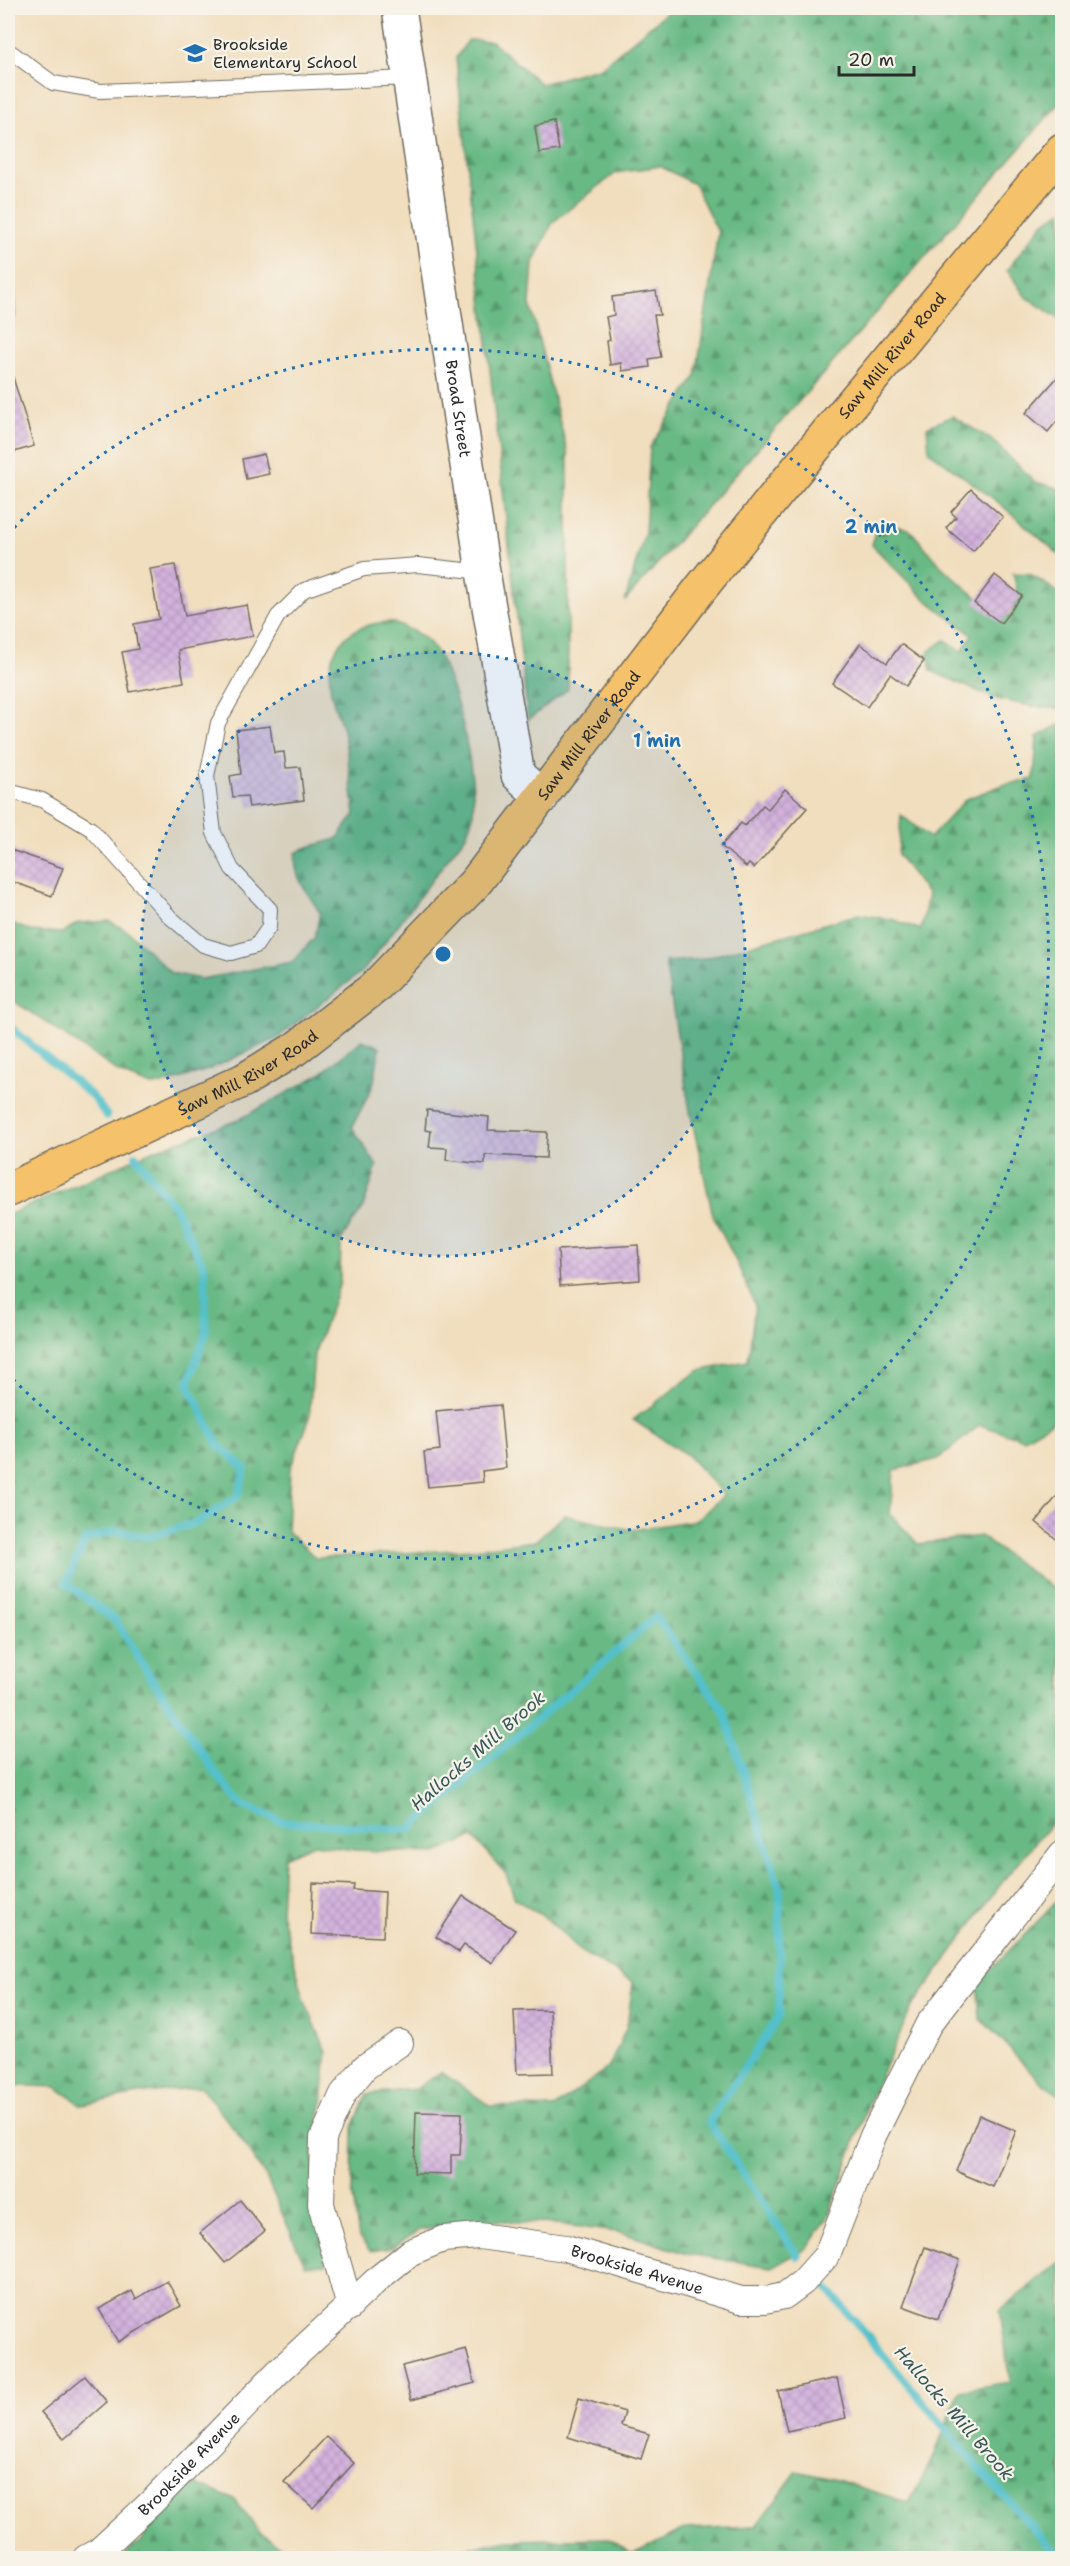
<svg xmlns="http://www.w3.org/2000/svg" width="1070" height="2566" font-family="'Shantell Sans',sans-serif">
<style>
.forest{fill:url(#forest-firs);stroke:#4a7258;stroke-width:1.5}
.lines{fill:none;stroke-linecap:round;stroke-linejoin:round}
.stream{stroke:#53c0ca;stroke-width:8}
.building{fill:url(#building-cross-hatch)}
.service-casing{stroke:#706a5e;stroke-width:16}
.minor-casing{stroke:#706a5e;stroke-width:28}
.tertiary-casing{stroke:#706a5e;stroke-width:36}
.trunk-casing{stroke:#706a5e;stroke-width:36}
.service{stroke:#fff;stroke-width:14}
.minor{stroke:#fff;stroke-width:26}
.tertiary{stroke:#fff;stroke-width:33}
.trunk{stroke:#f5c16b;stroke-width:33}
.ring{fill:none;stroke:#1f6fb2;stroke-width:3;stroke-dasharray:3 6}
.labels{text-anchor:middle;stroke-width:4.5;stroke-linejoin:round;paint-order:stroke}
.poi-label{font-size:16px;fill:#2b2b2b;stroke:#f7f3e8;text-anchor:start}
.street-label{font-size:16px;fill:#2b2b2b;stroke:#f7f3e8}
.water-label{font-size:18px;font-style:italic;fill:#37585b;stroke:#f7f3e8}
.centre{fill:#1f6fb2;stroke:#f7f3e8;stroke-width:3}
.ring-label{font-size:18px;text-anchor:middle;font-weight:bold;fill:#1f6fb2;stroke:#f7f3e8;stroke-width:4.5;stroke-linejoin:round;paint-order:stroke}
</style>
<defs>
<pattern id="forest-firs" width="22" height="20" patternUnits="userSpaceOnUse" patternTransform="scale(1.5)"><rect width="22" height="20" fill="#68b984"/><path d="M5 1l3.5 6h-7zM16 11l3.5 6h-7z" fill="#56976c"/></pattern>
<pattern id="building-cross-hatch" width="8" height="8" patternUnits="userSpaceOnUse" patternTransform="scale(1.5)"><rect width="8" height="8" fill="#d3b2dd"/><path d="M0 0l8 8M0 8l8-8" fill="none" stroke="#b599be"/></pattern>
</defs>
<rect width="100%" height="100%" fill="#f7f3e8"/>
<filter id="ink" filterUnits="userSpaceOnUse"><feTurbulence type="fractalNoise" baseFrequency=".0167" numOctaves="2"/><feDisplacementMap in="SourceGraphic" scale="12" xChannelSelector="R" yChannelSelector="G"/><feConvolveMatrix kernelMatrix="1 2 1 2 8 2 1 2 1" color-interpolation-filters="sRGB"/></filter>
<filter id="wash" filterUnits="userSpaceOnUse"><feTurbulence type="fractalNoise" baseFrequency=".008" numOctaves="4" result="noise"/><feDisplacementMap in="SourceGraphic" scale="24" xChannelSelector="R" yChannelSelector="G"/><feGaussianBlur stdDeviation="1.35" result="paint"/><feColorMatrix in="noise" values="0 0 0 0 0 0 0 0 0 0 0 0 0 0 0 0 0 1.4 0 .05"/><feComposite in="paint" operator="in"/></filter>
<g filter="url(#wash)">
<rect width="100%" height="100%" fill="#f1debe"/>
<!-- forest -->
<g class="forest">
<polygon points="672,8 1062,8 1062,100 625,601 645,532 650,447 696,376 718,232 694,184 660,166 616,173 553,222 533,263 530,304 568,454 568,689 528,720 456,58 468,40 491,41 541,84 601,67"/>
<polygon points="8,186 15,315 8,328"/>
<polygon points="1062,211 1062,321 1025,296 1007,270 1044,222"/>
<polygon points="952,416 992,440 1035,482 1062,489 1062,557 999,503 929,451 927,427"/>
<polygon points="877,521 910,530 944,569 979,599 1010,617 1019,598 1013,573 1030,574 1062,595 1062,709 1032,706 996,699 931,671 928,652 945,640 962,652 972,635 925,599 872,545"/>
<path d="M391 622C404 627 417 631 428 641 455 668 477 775 473 813 473 820 468 828 466 835L364 970 277 1038 210 1069 161 1085 151 1086 123 1075 8 997V922L31 931 62 933 78 923 109 921 128 931 171 973 201 979 292 962 315 937 320 913C308 893 292 877 296 853L305 848 337 839 355 814C351 786 349 758 343 730 339 716 331 701 330 685 326 644 352 623 391 622Z"/>
<polygon points="1062,723 1062,1416 1023,1439 980,1425 938,1459 894,1470 890,1514 918,1544 980,1536 1062,1595 1062,1811 1006,1877 912,2007 871,2097 828,2217 807,2249 771,2267 687,2254 623,2233 557,2224 484,2220 420,2230 391,2248 370,2251 359,2238 352,2191 353,2127 367,2094 416,2089 441,2072 490,2106 554,2108 609,2067 627,2026 633,1982 583,1953 546,1918 515,1899 506,1874 473,1837 436,1853 354,1850 314,1844 284,1857 281,1912 305,2002 327,2052 322,2104 313,2152 326,2264 305,2265 266,2177 237,2133 201,2087 138,2094 82,2105 56,2087 8,2085 8,1215 152,1151 238,1120 319,1075 362,1040 380,1047 373,1086 352,1127 377,1166 363,1208 341,1240 340,1283 314,1354 309,1420 290,1469 287,1531 316,1558 473,1549 535,1541 564,1515 632,1530 697,1520 724,1495 687,1455 633,1420 698,1371 748,1361 755,1305 737,1263 713,1216 690,1111 665,962 702,959 859,914 895,920 921,930 928,895 898,855 901,815 930,838 966,799 1003,785 1034,779 1037,737"/>
<polygon points="1062,1896 1062,2097 1041,2082 980,2018 977,1984"/>
<polygon points="1062,2261 1062,2558 411,2558 509,2540 608,2538 633,2554 685,2529 756,2526 797,2471 837,2480 909,2503 933,2458 960,2390 1010,2382 1000,2310"/>
<polygon points="196,2484 235,2500 260,2533 300,2558 117,2558 141,2542 162,2509"/>
</g>
<g class="lines">
<!-- stream -->
<g class="stream">
<polyline points="8,1025 92,1096 107,1116"/>
<polyline points="136,1156 176,1209 205,1269 206,1333 188,1384 219,1446 245,1468 238,1496 199,1522 148,1537 116,1531 86,1539 66,1583 116,1621 144,1667 214,1771 242,1805 283,1822 409,1830 656,1617 724,1711 780,1890 779,2016 709,2122 798,2256"/>
<polyline points="826,2287 977,2466 1060,2558"/>
</g>
</g>
<g id="blocks">
<!-- building -->
<g class="building">
<polygon points="554,122 559,150 539,153 535,126"/>
<polygon points="656,291 660,315 654,315 661,357 649,359 650,367 622,371 621,363 610,365 607,341 610,340 606,317 614,315 612,297"/>
<polygon points="1062,372 1062,415 1048,432 1026,413"/>
<polygon points="8,374 12,374 34,446 11,453 8,442"/>
<polygon points="264,454 269,474 246,479 242,459"/>
<polygon points="971,489 1003,517 973,551 946,528 956,517 951,512"/>
<polygon points="175,565 185,616 247,605 253,636 178,650 184,682 130,692 122,652 138,649 134,624 159,619 150,569"/>
<polygon points="995,575 1022,596 1001,623 974,603"/>
<polygon points="860,644 887,663 901,644 924,661 906,686 890,674 867,707 832,683"/>
<polygon points="270,726 274,753 284,752 286,768 300,767 304,800 249,807 247,796 233,797 230,776 241,774 236,730"/>
<polygon points="785,789 807,808 754,868 749,864 746,867 721,846 741,823 745,826 763,805 768,809"/>
<polygon points="8,849 63,868 52,896 8,880"/>
<polygon points="427,1110 489,1117 488,1130 547,1132 546,1158 485,1155 485,1164 446,1160 447,1148 429,1147 431,1131 425,1130"/>
<polygon points="638,1245 640,1280 560,1286 558,1250"/>
<polygon points="500,1405 506,1468 482,1471 483,1482 428,1487 424,1452 440,1450 436,1411"/>
<polygon points="1062,1490 1062,1544 1036,1522"/>
<polygon points="313,1883 354,1885 353,1890 385,1892 383,1937 311,1934"/>
<polygon points="463,1896 515,1930 493,1963 464,1945 459,1952 436,1937"/>
<polygon points="550,2010 553,2073 517,2074 514,2011"/>
<polygon points="416,2112 462,2113 460,2155 451,2155 451,2174 414,2173"/>
<polygon points="979,2115 1016,2131 993,2187 956,2171"/>
<polygon points="240,2200 265,2231 225,2263 200,2233"/>
<polygon points="925,2247 960,2260 938,2319 903,2306"/>
<polygon points="167,2281 181,2306 118,2342 99,2309 132,2291 136,2299"/>
<polygon points="466,2349 475,2383 411,2400 402,2366"/>
<polygon points="85,2376 107,2402 64,2439 41,2412"/>
<polygon points="837,2378 846,2418 787,2431 778,2391"/>
<polygon points="579,2398 625,2412 621,2426 649,2434 641,2459 568,2437"/>
<polygon points="326,2437 354,2463 313,2508 284,2482"/>
</g>
</g>
</g>
<g filter="url(#ink)">
<use href="#blocks" fill-opacity="0" stroke="#706a5e" stroke-width="1.5"/>
<g class="lines">
<!-- service casing -->
<g class="service-casing">
<g id="service">
<polyline points="8,50 53,83 100,91 409,78"/>
<polyline points="8,791 42,800 91,829 170,917 203,945 231,953 256,946 269,927 270,909 232,869 214,833 207,776 218,723 278,616 304,590 364,569 418,565 483,572"/>
</g>
</g>
<!-- minor casing -->
<g class="minor-casing">
<g id="minor">
<polyline points="350,2307 321,2204 323,2138 343,2094 365,2067 400,2043"/>
<path id="s1" d="M86 2558 99 2551 153 2501 277 2373 380 2277 411 2252 443 2239 479 2236 566 2248 741 2300H765L784 2296 803 2282 827 2255 873 2136 928 2025 1062 1854"/>
</g>
</g>
<!-- tertiary casing -->
<g class="tertiary-casing">
<g id="tertiary">
<path id="s2" d="M399 8 483 572 518 775 542 797"/>
</g>
</g>
<!-- trunk casing -->
<g class="trunk-casing">
<g id="trunk">
<path id="s3" d="M8 1190 244 1080 295 1049 374 988 475 883 701 588 784 485 1062 150"/>
</g>
</g>
<!-- service -->
<use href="#service" class="service"/>
<!-- minor -->
<use href="#minor" class="minor"/>
<!-- tertiary -->
<use href="#tertiary" class="tertiary"/>
<!-- trunk -->
<use href="#trunk" class="trunk"/>
</g>
</g>
<!-- distance rings -->
<circle cx="443" cy="954" r="302" fill="#1f6fb2" fill-opacity=".12"/>
<g class="ring">
<circle cx="443" cy="954" r="302"/>
<path d="M8 534A605 605 0 1 1 8 1374"/>
</g>
<!-- icons -->
<defs>
<g id="school-bare" transform="scale(1.8)"><path d="M0-5L7-2L0 1L-7-2ZM-4 1L0 2.5L4 1V4Q0 6-4 4Z" fill="#1f6fb2" stroke="#f7f3e8" stroke-width="2.5" paint-order="stroke"/></g>
</defs>
<g fill-rule="evenodd">
<use href="#school-bare" x="195" y="53"/>
</g>
<g class="labels">
<!-- poi labels -->
<g class="poi-label">
<text x="213" y="50">Brookside<tspan x="213" dy="18">Elementary School</tspan></text>
</g>
<!-- street labels -->
<g class="street-label">
<text dy="6" stroke="none"><textPath href="#s3" startOffset="1238">Saw Mill River Road</textPath></text>
<text dy="6" stroke="none"><textPath href="#s2" startOffset="405">Broad Street</textPath></text>
<text dy="6" stroke="none"><textPath href="#s3" startOffset="752">Saw Mill River Road</textPath></text>
<text dy="6" stroke="none"><textPath href="#s3" startOffset="267">Saw Mill River Road</textPath></text>
<text dy="6" stroke="none"><textPath href="#s1" startOffset="680">Brookside Avenue</textPath></text>
<text dy="6" stroke="none"><textPath href="#s1" startOffset="140">Brookside Avenue</textPath></text>
</g>
<!-- water labels -->
<g class="water-label">
<text transform="translate(478 1751) rotate(-41)" y="6">Hallocks Mill Brook</text>
<text transform="translate(954 2413) rotate(49)" y="6">Hallocks Mill Brook</text>
</g>
</g>
<circle cx="443" cy="954" r="9" class="centre"/>
<g class="ring-label">
<text x="871" y="533">2 min</text>
<text x="657" y="747">1 min</text>
</g>
<!-- margin -->
<rect width="1070" height="2566" fill="none" stroke="#f7f3e8" stroke-width="30"/>
<!-- scale -->
<path d="M839 66v9h75v-9" fill="none" stroke="#2b2b2b" stroke-width="3"/>
<text x="848" y="66" font-size="18" fill="#2b2b2b" stroke="#f7f3e8" stroke-width="4.5" paint-order="stroke">20 m</text>
</svg>
